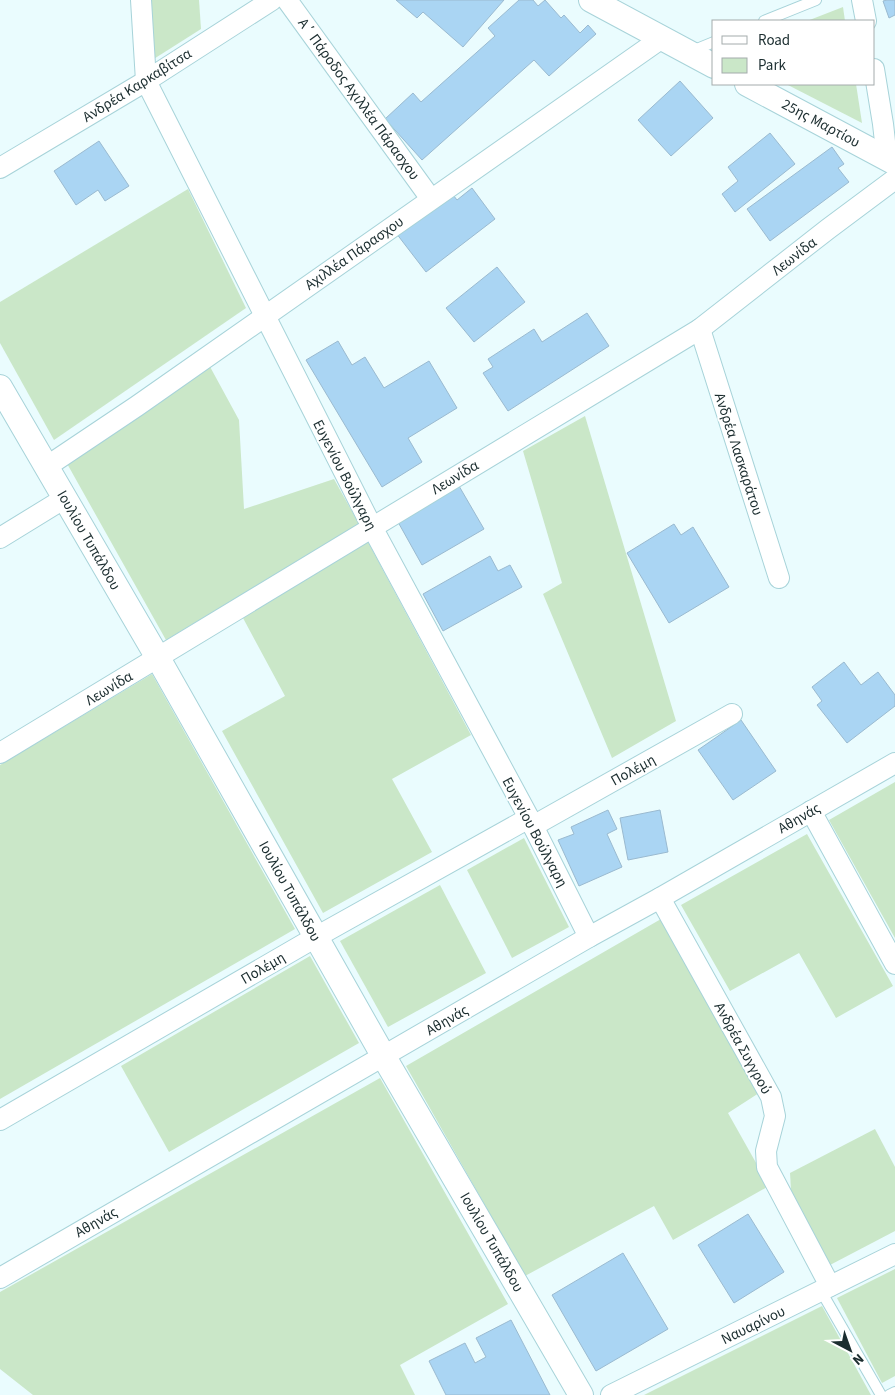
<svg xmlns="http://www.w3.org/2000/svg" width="895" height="1395" font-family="'Source Sans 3',sans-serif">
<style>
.green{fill:#cae7c8}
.building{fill:#aad5f3;stroke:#9abad0}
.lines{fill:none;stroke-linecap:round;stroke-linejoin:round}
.service-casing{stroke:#a7d3d9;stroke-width:12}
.minor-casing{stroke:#a7d3d9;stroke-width:22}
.tertiary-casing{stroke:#a7d3d9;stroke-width:26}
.service{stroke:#fff;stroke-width:10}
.minor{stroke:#fff;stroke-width:20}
.tertiary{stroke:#fff;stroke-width:24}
.labels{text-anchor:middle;stroke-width:4;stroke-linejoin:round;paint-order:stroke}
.street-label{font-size:15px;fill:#1b2d2f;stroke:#fff}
</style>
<rect width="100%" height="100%" fill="#eafcfe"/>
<!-- green -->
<g class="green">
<polygon points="146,0 199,0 201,29 149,62"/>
<polygon points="843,7 845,21 807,21"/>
<polygon points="786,84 856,84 862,123"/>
<polygon points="188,189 246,308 54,440 0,343 0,302"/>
<polygon points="208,363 239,420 244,509 334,479 359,524 166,640 65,460"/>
<polygon points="585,416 676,721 612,758 543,594 562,583 523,451"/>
<polygon points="368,542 471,735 392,779 432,852 323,913 222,731 285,696 243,618"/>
<polygon points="152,674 295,929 0,1099 0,765"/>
<polygon points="895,782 895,938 829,820"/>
<polygon points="807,834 893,986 836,1018 799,953 730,991 681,905"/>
<polygon points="524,838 569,927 512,958 467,870"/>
<polygon points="440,885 486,973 388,1027 340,941"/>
<polygon points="661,919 759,1093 728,1113 769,1186 673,1240 654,1206 525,1276 406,1066"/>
<polygon points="310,956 359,1043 169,1152 121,1066"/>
<polygon points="380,1078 508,1304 400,1365 415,1395 33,1395 0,1369 0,1292"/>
<polygon points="875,1129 895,1167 895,1231 830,1265 791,1190 790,1173"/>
<polygon points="895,1269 895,1376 882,1383 837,1298"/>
<polygon points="822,1306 871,1395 644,1395"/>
</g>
<!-- building -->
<g class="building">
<polygon points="396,0 504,0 463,47 423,12 417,18"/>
<polygon points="519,0 533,0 538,6 545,0 561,18 564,15 580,33 588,25 596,34 549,76 534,60 422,160 385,119 413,93 421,102 495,36 488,28"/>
<polygon points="887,0 895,0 895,15 889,18 883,1"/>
<polygon points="680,81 713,118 671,156 638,120"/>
<polygon points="770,133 795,164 735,212 722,194 738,181 728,167"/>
<polygon points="99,141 129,186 105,201 98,190 76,205 54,171"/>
<polygon points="832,147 844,164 838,168 849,182 770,241 747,209"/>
<polygon points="472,188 495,219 426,272 396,233 450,191 457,200"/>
<polygon points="497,267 525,302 474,342 446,308"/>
<polygon points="587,313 609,346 508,411 483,373 493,367 488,359 534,329 542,342"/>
<polygon points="338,341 352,365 365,357 384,388 429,361 457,408 408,438 422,462 382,487 306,360"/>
<polygon points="459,486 484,529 422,565 398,522"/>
<polygon points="674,524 681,535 693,527 729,587 669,623 627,553"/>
<polygon points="490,556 498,571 510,565 522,587 443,631 423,594"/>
<polygon points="844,662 861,685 878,672 895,695 895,706 847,743 817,705 822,701 812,687"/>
<polygon points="741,720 776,771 733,800 698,750"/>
<polygon points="608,810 617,829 607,834 622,867 579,886 558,840 574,834 571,827"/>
<polygon points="660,810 668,852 628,860 620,818"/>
<polygon points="748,1214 784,1272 734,1303 698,1245"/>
<polygon points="623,1253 668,1329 596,1371 552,1295"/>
<polygon points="511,1320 550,1395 446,1395 429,1361 465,1343 475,1363 486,1357 476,1338"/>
</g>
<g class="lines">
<!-- service casing -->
<g class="service-casing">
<g id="service">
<polyline points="764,21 816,0"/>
<polyline points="692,51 714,42"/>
<polyline points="821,1291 881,1395"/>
<polyline points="889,1395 895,1392"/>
</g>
</g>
<!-- minor casing -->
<g class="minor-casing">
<g id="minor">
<polyline points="141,0 146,81 372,527 529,818 589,937"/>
<polyline points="287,0 431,199"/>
<polyline points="862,0 866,21"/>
<polyline points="874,69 883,124 887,159 895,153"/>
<polyline points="0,168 146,81 272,0"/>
<polyline points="700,329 779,578"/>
<polyline points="46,467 137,406 662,38"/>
<polyline points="0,538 65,498"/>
<polyline points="0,753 700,329 828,229 895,179"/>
<polyline points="811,811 895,964"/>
<polyline points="533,826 732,714"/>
<polyline points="660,898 771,1097 775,1116 766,1151 767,1167 830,1286"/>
<polyline points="0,1120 316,937 529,818"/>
<polyline points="0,1278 589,937 660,898 895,763"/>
<polyline points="611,1395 895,1254"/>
</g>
</g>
<!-- tertiary casing -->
<g class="tertiary-casing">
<g id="tertiary">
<polyline points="591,0 714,66"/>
<polyline points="747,84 895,163"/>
<polyline points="0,387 158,658 384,1057 581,1395"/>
</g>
</g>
<!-- service -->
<use href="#service" class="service"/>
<!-- minor -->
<use href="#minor" class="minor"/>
<!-- tertiary -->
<use href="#tertiary" class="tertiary"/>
</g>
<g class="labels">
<!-- street labels -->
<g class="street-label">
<text transform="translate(137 85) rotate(-32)" y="5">Ανδρέα Καρκαβίτσα</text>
<text transform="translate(359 99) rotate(54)" y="5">Α΄ Πάροδος Αχιλλέα Πάρασχου</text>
<text transform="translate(821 123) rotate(28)" y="5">25ης Μαρτίου</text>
<text transform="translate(354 253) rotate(-35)" y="5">Αχιλλέα Πάρασχου</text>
<text transform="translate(794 256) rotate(-38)" y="5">Λεωνίδα</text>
<text transform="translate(739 454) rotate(72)" y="5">Ανδρέα Λασκαράτου</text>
<text transform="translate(345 475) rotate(63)" y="5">Ευγενίου Βούλγαρη</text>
<text transform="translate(455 477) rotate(-31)" y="5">Λεωνίδα</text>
<text transform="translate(89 540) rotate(60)" y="5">Ιουλίου Τυπάλδου</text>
<text transform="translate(109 688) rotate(-31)" y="5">Λεωνίδα</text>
<text transform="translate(633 770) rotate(-29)" y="5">Πολέμη</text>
<text transform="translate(799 818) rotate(-30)" y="5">Αθηνάς</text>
<text transform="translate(535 832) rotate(62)" y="5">Ευγενίου Βούλγαρη</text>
<text transform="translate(290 891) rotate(61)" y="5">Ιουλίου Τυπάλδου</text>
<text transform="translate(263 968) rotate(-30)" y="5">Πολέμη</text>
<text transform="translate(447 1020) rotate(-30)" y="5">Αθηνάς</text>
<text transform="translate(743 1048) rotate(61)" y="5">Ανδρέα Συγγρού</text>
<text transform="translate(96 1222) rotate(-30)" y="5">Αθηνάς</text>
<text transform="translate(492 1242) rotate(60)" y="5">Ιουλίου Τυπάλδου</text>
<text transform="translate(753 1325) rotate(-26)" y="5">Ναυαρίνου</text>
</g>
</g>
<!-- legend -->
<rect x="712" y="20" width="162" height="65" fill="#ffffff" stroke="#a4abac"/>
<rect x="722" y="36" width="25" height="8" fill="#ffffff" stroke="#a4abac"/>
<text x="758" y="45" font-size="15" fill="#1b2d2f">Road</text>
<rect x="722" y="58" width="25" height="15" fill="#cae7c8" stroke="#a4abac"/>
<text x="758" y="70" font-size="15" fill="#1b2d2f">Park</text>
<!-- north arrow -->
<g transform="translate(850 1350) rotate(139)" stroke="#ffffff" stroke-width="4" paint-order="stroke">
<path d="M0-4L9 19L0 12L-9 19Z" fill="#1b2d2f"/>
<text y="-8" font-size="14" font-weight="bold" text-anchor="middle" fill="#1b2d2f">N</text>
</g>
</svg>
